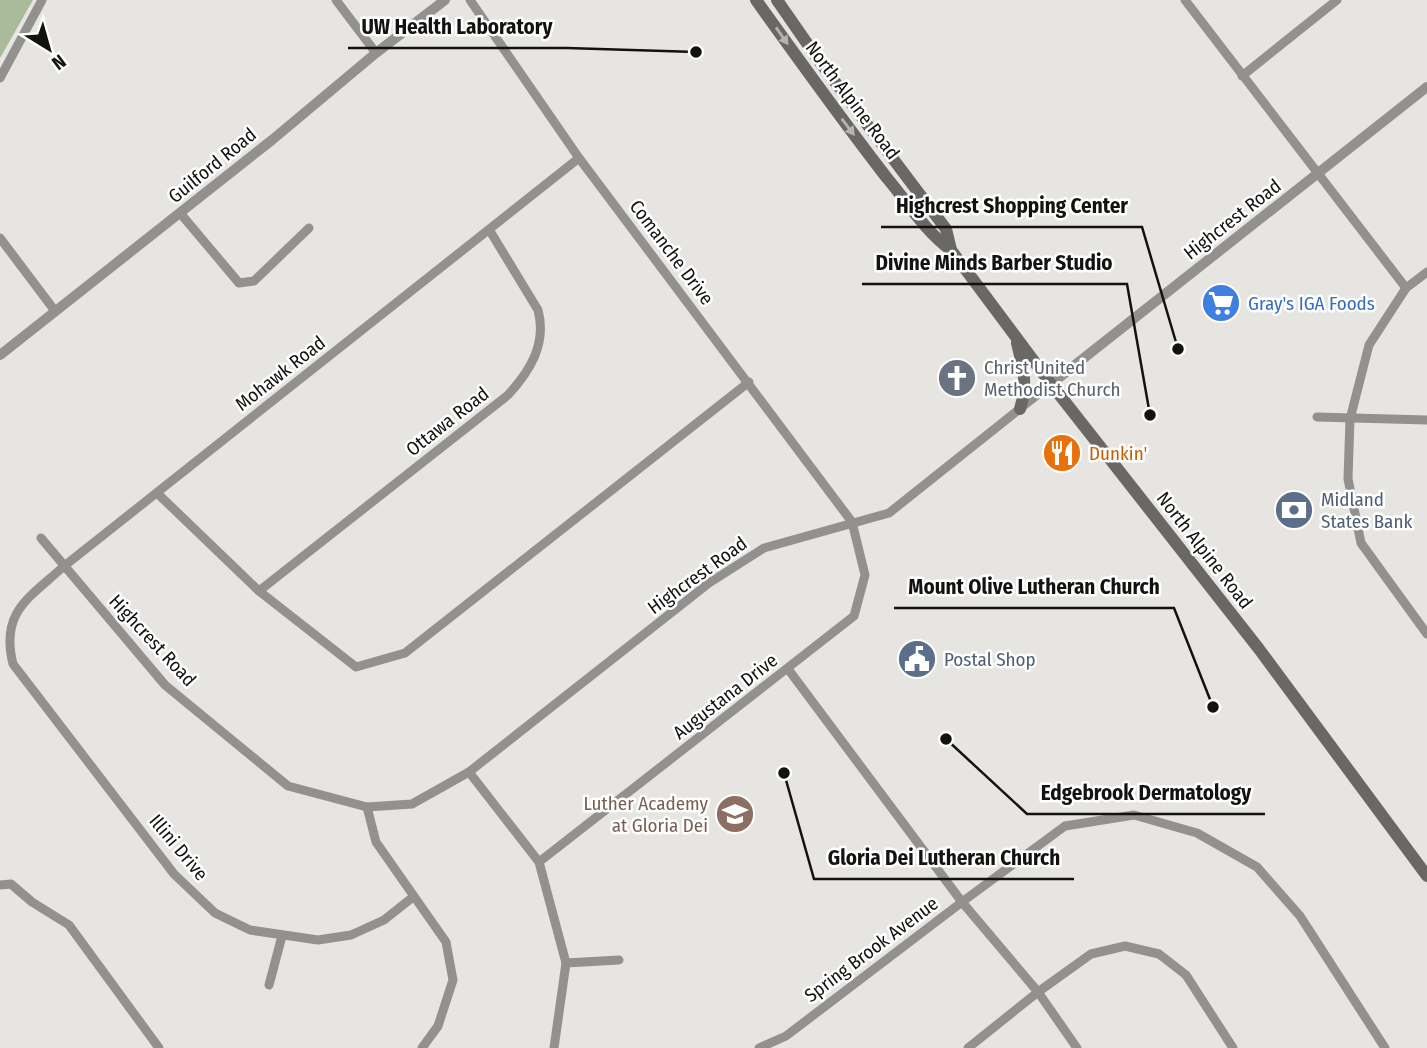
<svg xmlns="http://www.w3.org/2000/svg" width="1427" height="1048" font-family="'Fira Sans Condensed',sans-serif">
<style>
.green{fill:#aabb9c}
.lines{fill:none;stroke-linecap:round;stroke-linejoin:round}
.minor{stroke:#92918f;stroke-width:9}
.tertiary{stroke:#92918f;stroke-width:10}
.secondary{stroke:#6a6867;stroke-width:12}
.oneway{fill:#b4b4b3}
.labels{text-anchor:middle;stroke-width:5;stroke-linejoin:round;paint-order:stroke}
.street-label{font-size:19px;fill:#131211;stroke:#fff}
.shop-label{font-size:19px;fill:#366cbe;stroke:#fff;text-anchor:start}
.worship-label{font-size:19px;fill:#5b616d;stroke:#fff;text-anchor:start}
.food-label{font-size:19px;fill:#c56008;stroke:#fff;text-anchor:start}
.service-label{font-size:19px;fill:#4e5e75;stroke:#fff;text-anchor:start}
.education-label{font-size:19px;fill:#785e54;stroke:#fff;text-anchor:end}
.leader{fill:none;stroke:#131211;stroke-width:2.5}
.callout-dot{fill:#131211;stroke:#fff;stroke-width:2.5}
.callout-label{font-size:21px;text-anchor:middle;font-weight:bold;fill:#131211;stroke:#fff;stroke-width:5;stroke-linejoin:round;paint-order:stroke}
</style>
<rect width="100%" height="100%" fill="#e6e5e2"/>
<!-- green -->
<polygon class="green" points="0,0 33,0 0,58"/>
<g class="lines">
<!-- minor -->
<g class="minor">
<polyline points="336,0 376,53"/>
<polyline points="470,0 579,158 852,522 865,575 854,616 539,862"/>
<polyline points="1185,0 1406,288"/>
<polyline points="1242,76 1337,0"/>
<polyline points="0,78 42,0"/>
<polyline points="180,213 239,283 254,281 309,228"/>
<polyline points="0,238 55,311"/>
<polyline points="1427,272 1406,288 1369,345 1350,419 1348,479 1361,543 1427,634"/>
<polyline points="1317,417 1427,420"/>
<polyline points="157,493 259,591 356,667 405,653 749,382"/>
<polyline points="41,538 165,685 288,786 367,807 412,804 469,772 709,583 764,548 889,513 1051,384"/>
<path d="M259 591 508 395C530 371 547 344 538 310L490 231"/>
<polyline points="788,669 962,902 1038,992 1077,1048"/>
<polyline points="469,772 539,862 566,963 554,1048"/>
<polyline points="367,807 376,842 446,942 453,980 438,1026 422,1048"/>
<polyline points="0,885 11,884 32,902 69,925 159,1048"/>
<path d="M413 897 384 920 351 935 318 940 250 930 215 913 174 874 13 664C0 612 29 598 63 567L579 158"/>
<polyline points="566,963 619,960"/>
<polyline points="269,985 282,936"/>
<polyline points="759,1048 786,1036 962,902 1065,826 1134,815 1197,833 1257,867 1300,916 1385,1048"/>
<polyline points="968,1048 1038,992 1091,954 1125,946 1159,954 1186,975 1233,1048"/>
</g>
<!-- tertiary -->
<g class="tertiary">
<polyline points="0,355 272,140 376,53 445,0"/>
<polyline points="1051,384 1427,87"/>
</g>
<!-- secondary -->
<g class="secondary">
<path d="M756 0C799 60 842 120 887 178 908 203 925 231 951 250L1051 384 1259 649 1427 876"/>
<polyline points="777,0 820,62 946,229 951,250"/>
<path d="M1017 343C1023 368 1028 384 1020 409"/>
</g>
</g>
<!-- one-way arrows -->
<defs><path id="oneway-solid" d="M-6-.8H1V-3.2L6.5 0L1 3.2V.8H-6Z" transform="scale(1.75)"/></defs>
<g class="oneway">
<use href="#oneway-solid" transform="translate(782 36) rotate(55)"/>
<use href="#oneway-solid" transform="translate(848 127) rotate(53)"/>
</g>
<!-- icons -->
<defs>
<g id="supermarket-disc" transform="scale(2.0125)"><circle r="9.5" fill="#3f7fe0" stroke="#fff"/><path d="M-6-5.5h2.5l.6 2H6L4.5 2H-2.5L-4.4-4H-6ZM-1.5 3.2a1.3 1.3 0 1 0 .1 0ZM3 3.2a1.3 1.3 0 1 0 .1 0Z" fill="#fff"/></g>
<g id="church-disc" transform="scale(2.0125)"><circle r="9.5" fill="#6b7280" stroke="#fff"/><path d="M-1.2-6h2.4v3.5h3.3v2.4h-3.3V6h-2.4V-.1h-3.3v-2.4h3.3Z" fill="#fff"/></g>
<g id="restaurant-disc" transform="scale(2.0125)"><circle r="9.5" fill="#e8710a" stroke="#fff"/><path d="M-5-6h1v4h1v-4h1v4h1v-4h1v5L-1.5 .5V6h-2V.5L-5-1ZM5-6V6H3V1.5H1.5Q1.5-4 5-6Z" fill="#fff"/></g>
<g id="bank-disc" transform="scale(2.0125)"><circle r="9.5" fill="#5c6f8a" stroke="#fff"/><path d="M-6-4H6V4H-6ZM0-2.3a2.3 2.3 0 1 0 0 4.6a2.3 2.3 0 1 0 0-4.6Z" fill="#fff"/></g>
<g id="civic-disc" transform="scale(2.0125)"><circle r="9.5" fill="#5c6f8a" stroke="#fff"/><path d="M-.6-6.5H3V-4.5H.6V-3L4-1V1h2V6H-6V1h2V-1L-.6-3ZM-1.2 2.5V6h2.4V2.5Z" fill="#fff"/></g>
<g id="school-disc" transform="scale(2.0125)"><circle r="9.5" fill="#8d6e63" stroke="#fff"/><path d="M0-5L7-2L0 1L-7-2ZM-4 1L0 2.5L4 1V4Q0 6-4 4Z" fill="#fff"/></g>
</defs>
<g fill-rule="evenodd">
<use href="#supermarket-disc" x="1221" y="303"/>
<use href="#church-disc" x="957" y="378"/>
<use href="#restaurant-disc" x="1062" y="453"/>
<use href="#bank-disc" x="1294" y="510"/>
<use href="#civic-disc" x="917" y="659"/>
<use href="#school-disc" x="735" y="814"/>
</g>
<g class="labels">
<!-- street labels -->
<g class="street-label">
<text transform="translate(853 100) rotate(53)" y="7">North Alpine Road</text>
<text transform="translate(212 165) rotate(-39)" y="7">Guilford Road</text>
<text transform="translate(1232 219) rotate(-38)" y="7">Highcrest Road</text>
<text transform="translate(672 252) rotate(53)" y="7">Comanche Drive</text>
<text transform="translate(280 373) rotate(-38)" y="7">Mohawk Road</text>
<text transform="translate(447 421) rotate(-38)" y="7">Ottawa Road</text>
<text transform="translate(1205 550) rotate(52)" y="7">North Alpine Road</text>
<text transform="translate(697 575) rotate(-36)" y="7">Highcrest Road</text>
<text transform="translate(153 640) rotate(47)" y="7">Highcrest Road</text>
<text transform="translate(725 696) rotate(-38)" y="7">Augustana Drive</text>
<text transform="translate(179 847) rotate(50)" y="7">Illini Drive</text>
<text transform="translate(871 949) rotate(-37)" y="7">Spring Brook Avenue</text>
</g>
<!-- shop labels -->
<g class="shop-label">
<text x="1248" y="310">Gray's IGA Foods</text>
</g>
<!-- worship labels -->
<g class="worship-label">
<text x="984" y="374">Christ United<tspan x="984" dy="22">Methodist Church</tspan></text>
</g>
<!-- food labels -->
<g class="food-label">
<text x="1089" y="460">Dunkin'</text>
</g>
<!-- service labels -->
<g class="service-label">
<text x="1321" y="506">Midland<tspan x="1321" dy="22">States Bank</tspan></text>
<text x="944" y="666">Postal Shop</text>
</g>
<!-- education labels -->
<g class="education-label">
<text x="708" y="810">Luther Academy<tspan x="708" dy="22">at Gloria Dei</tspan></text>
</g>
</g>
<!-- callouts -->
<path class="leader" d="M696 52L567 48H348M1178 349L1142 227H881M1150 415L1127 284H862M1213 707L1174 608H894M946 739L1027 814H1265M784 773L814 879H1074"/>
<g class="callout-dot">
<circle cx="696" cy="52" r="7"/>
<circle cx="1178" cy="349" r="7"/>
<circle cx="1150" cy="415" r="7"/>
<circle cx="1213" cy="707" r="7"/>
<circle cx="946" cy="739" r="7"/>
<circle cx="784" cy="773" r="7"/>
</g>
<g class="callout-label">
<text x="457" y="34">UW Health Laboratory</text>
<text x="1012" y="213">Highcrest Shopping Center</text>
<text x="994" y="270">Divine Minds Barber Studio</text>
<text x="1034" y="594">Mount Olive Lutheran Church</text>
<text x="1146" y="800">Edgebrook Dermatology</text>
<text x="944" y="865">Gloria Dei Lutheran Church</text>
</g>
<!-- north arrow -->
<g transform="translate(49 49) rotate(143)" stroke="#ffffff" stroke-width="5" paint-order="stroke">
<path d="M0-5L12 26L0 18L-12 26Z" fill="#131211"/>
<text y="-10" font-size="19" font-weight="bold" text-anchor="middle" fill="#131211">N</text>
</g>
</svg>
